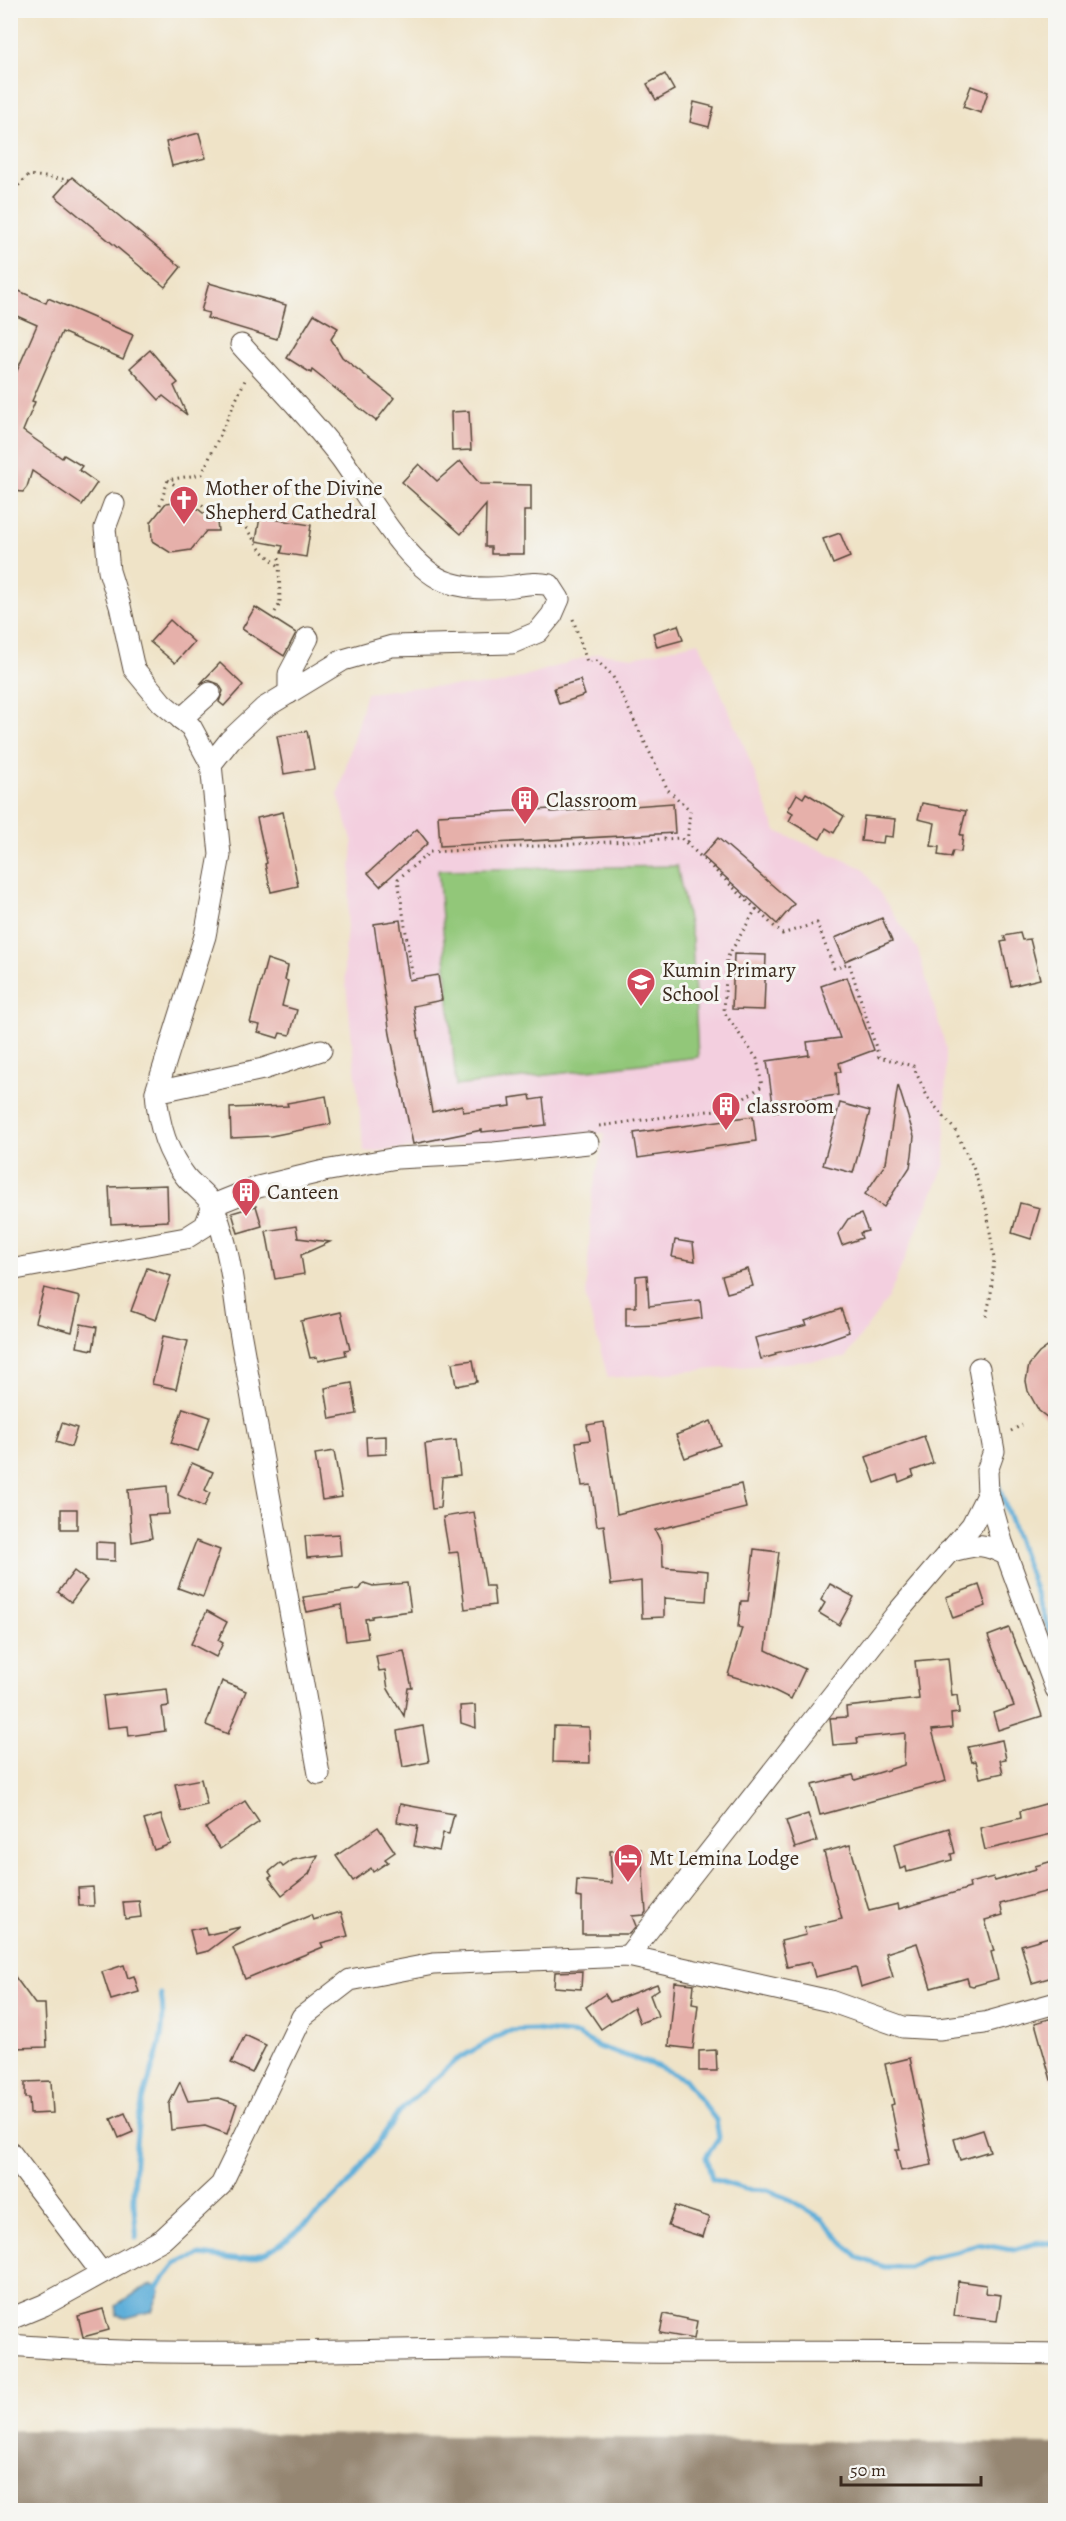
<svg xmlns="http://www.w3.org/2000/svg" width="1066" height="2521" font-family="Alegreya,serif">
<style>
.built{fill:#f3cfdf}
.green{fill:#92c779;stroke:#66784c;stroke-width:1.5}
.water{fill:#5fafd9;stroke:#4d6c7c;stroke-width:1.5}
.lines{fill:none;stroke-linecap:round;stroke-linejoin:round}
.stream{stroke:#5fafd9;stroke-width:5}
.runway{stroke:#958672;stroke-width:126}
.building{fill:#e6b0aa}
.street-casing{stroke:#564637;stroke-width:23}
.path{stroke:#564637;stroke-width:3;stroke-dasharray:1.5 4.5;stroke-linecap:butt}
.street{stroke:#fff;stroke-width:21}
.labels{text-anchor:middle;stroke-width:6;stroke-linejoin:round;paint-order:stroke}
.poi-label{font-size:21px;fill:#3b2a1e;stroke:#f6f6f2;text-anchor:start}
</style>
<rect width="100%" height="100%" fill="#f6f6f2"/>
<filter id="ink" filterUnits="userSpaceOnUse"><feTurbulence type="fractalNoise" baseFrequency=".0167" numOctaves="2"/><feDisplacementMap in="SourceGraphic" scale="12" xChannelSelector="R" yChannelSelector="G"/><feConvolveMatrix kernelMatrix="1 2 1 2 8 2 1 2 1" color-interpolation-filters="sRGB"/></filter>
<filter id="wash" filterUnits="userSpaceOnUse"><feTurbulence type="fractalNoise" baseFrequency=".008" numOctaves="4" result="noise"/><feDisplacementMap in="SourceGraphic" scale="24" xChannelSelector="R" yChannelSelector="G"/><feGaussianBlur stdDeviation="1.35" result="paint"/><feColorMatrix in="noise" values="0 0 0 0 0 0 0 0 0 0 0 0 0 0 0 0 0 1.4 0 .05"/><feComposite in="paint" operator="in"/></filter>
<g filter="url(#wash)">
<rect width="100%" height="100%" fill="#efe3c7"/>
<!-- built -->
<polygon class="built" points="699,642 744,745 776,831 863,868 918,950 946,1048 945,1164 888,1298 845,1358 608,1378 586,1298 592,1195 605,1133 364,1152 344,966 353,843 338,795 366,693 418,687 496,685 599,653 634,657"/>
<!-- green -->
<polygon class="green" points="677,866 692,939 698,1057 456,1086 438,870"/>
<!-- water -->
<path class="water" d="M153 2285 160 2291 152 2311 126 2318 117 2316 115 2306C129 2300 137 2288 153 2285Z"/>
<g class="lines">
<!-- stream -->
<g class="stream">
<polyline points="997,1482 1056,1649"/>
<path d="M136 2238C137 2224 133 2211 134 2197 134 2171 135 2144 139 2119 146 2074 170 2042 161 1994"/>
<polyline points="152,2294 176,2264 188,2259 200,2255 240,2260 266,2253 287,2239 317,2215 353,2179 399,2112 456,2060 508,2031 535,2030 578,2035 599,2047 657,2066 684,2079 716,2120 719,2137 706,2157 712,2179 745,2189 768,2190 791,2200 822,2219 857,2257 884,2267 909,2267 929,2257 957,2252 978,2244 1013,2250 1039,2242 1056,2244"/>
</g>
<!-- runway -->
<polyline class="runway" points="10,2493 1056,2507"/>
</g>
<g id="blocks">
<!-- building -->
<g class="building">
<polygon points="665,74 674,90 656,100 647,84"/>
<polygon points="971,86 988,92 981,113 963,107"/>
<polygon points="694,102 714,107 709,127 690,122"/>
<polygon points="199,133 206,158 172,166 166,142"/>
<polygon points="72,177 181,267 165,287 55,196"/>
<polygon points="209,283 286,305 277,339 207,318 209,313 201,311"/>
<polygon points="10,287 46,303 48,298 133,335 123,359 62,332 32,401 35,402 23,431 62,458 64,455 82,466 79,470 97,483 82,505 32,471 27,487 23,492 14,491 10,486 10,387 37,325 10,313"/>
<polygon points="314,314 338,328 331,339 342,357 394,398 376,421 312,370 311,373 287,358"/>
<polygon points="150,350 178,383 174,386 187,415 163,396 159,400 130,368"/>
<polygon points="469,411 471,450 452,451 451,412"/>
<polygon points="460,461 480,484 531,485 531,511 524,511 524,554 491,554 491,547 485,547 486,505 461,534 402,482 419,464 437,481"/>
<polygon points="187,500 203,513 216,512 218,531 206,531 191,550 171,553 152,541 151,522 166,503"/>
<polygon points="260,517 311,525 306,557 281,553 283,546 256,541"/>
<polygon points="840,533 850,557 833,564 823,539"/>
<polygon points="255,607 296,633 284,656 242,629"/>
<polygon points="170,620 194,642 175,663 150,642"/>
<polygon points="678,625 683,640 657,647 653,633"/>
<polygon points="220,663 243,685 224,706 219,702 223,691 219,684 208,680 200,684"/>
<polygon points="580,680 585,695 559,704 554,688"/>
<polygon points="307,731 314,769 284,774 277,736"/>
<polygon points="806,793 844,816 834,833 826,828 820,839 789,821 793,813 788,810 797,794 803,798"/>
<polygon points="673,803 675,833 440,846 438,815 551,809 551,812"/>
<polygon points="922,803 966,811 960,835 963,835 961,852 953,851 951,857 938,855 939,847 931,846 935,823 918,819"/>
<polygon points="283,812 298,886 271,892 265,864 267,863 257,818"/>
<polygon points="864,816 895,819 893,837 884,836 883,843 861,841"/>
<polygon points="417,829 428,843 380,886 368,873"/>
<polygon points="718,838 794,904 777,924 702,856"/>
<polygon points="882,918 892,941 845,961 835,938"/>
<polygon points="400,920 409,980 438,975 442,1000 413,1006 432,1112 462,1105 463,1112 511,1106 510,1098 530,1095 531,1100 543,1098 546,1125 482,1132 482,1130 413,1144 390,1034 374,924"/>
<polygon points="1020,933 1022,940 1030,939 1040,979 1011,986 1001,942 1006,941 1004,936"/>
<polygon points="734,954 766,955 764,1010 732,1009"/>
<polygon points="267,959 288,966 285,980 288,981 282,1006 297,1010 290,1035 280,1033 278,1038 258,1032 260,1025 250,1023"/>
<polygon points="847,977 874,1050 839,1063 841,1072 836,1072 838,1095 801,1100 802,1108 774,1112 767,1061 809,1055 807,1042 840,1038 821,986"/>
<polygon points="898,1085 914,1136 912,1155 910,1167 884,1207 865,1194 886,1163"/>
<polygon points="326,1096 331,1124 271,1136 231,1138 230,1108 288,1106 287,1103"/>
<polygon points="840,1103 870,1111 853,1173 823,1165"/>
<polygon points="753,1116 756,1141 638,1158 634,1133"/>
<polygon points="167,1185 168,1221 111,1224 109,1187"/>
<polygon points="1020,1203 1040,1208 1031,1239 1012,1233"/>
<polygon points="256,1206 262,1226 238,1233 232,1213"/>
<polygon points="861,1214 868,1231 860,1233 862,1238 842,1245 838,1234 848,1219"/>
<polygon points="296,1226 298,1238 330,1242 301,1255 304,1274 275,1279 266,1231"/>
<polygon points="675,1240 693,1243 695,1261 672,1257"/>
<polygon points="147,1268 171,1276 156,1320 131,1311"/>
<polygon points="748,1269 753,1286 727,1293 722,1276"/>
<polygon points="647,1275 649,1306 700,1300 702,1318 658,1325 626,1326 626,1307 636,1307 636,1276"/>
<polygon points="44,1288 80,1297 72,1332 35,1322"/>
<polygon points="841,1309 849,1332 813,1345 775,1353 776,1355 761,1359 755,1338 807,1325 805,1321"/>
<polygon points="341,1312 350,1349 345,1350 346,1355 318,1361 317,1357 310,1358 301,1321"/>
<polygon points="81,1324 97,1327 93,1350 77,1347"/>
<polygon points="163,1336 188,1341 176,1389 152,1384"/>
<polygon points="1056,1341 1056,1424 1039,1411 1028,1391 1026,1381 1029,1365 1039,1353"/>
<polygon points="473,1360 477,1382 456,1386 452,1363"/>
<polygon points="352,1383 357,1414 330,1419 325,1388"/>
<polygon points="183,1408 210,1417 198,1451 171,1443"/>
<polygon points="711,1421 720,1445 685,1458 676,1435"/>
<polygon points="604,1422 617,1514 741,1484 746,1508 655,1530 662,1544 663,1567 708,1571 706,1601 664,1598 664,1617 642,1618 641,1581 611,1585 604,1525 597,1526 591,1485 582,1486 576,1442 590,1440 587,1425"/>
<polygon points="62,1423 77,1428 71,1447 56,1442"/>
<polygon points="386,1436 386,1454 367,1455 366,1437"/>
<polygon points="924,1436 933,1463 912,1471 914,1476 899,1482 897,1475 875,1483 866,1457"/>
<polygon points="456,1440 460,1475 442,1477 440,1508 432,1509 425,1444"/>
<polygon points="334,1451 342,1497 322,1500 315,1454"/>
<polygon points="192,1463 213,1472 205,1490 210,1493 204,1507 178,1495"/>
<polygon points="167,1486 169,1514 148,1515 152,1538 132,1542 128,1490"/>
<rect x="61" y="1509" width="16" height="20"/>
<polygon points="474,1512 486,1586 493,1586 495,1605 465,1609 458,1552 449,1553 443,1517"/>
<polygon points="339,1534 341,1555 307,1558 305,1536"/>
<polygon points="196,1541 220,1550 203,1597 178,1588"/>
<polygon points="96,1542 115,1543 115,1561 96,1560"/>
<polygon points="754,1549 779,1552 766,1650 805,1669 791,1699 765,1686 728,1675 742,1628 738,1627 741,1601 748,1601"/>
<polygon points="74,1571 87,1581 71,1602 58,1592"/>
<polygon points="364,1583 373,1586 407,1583 411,1611 372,1616 372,1618 365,1619 368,1638 346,1641 341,1605 307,1612 303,1597 360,1589"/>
<polygon points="830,1584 854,1597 839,1625 819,1613 825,1603 821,1600"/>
<polygon points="979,1585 986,1606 953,1618 946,1597"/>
<polygon points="207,1611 227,1622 218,1640 223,1643 216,1657 191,1644"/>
<polygon points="1009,1628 1031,1682 1042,1716 998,1730 993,1713 1014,1706 988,1636"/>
<polygon points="404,1651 412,1688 408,1688 404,1716 388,1689 385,1670 379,1671 376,1656"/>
<polygon points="948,1658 952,1696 957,1695 959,1713 951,1714 952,1728 932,1730 946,1781 820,1815 812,1785 853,1775 855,1780 904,1765 905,1733 857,1738 858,1743 833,1745 830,1718 847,1717 846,1707 919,1699 915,1661"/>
<polygon points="222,1681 246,1691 228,1734 206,1725"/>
<polygon points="167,1689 169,1706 162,1707 165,1731 129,1736 128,1726 107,1728 103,1696"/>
<polygon points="475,1705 476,1728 461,1723 460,1706"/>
<polygon points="423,1726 429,1762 403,1767 397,1731"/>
<polygon points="554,1726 589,1727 590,1763 553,1762"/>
<polygon points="1002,1740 1006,1759 1000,1760 1003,1773 980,1778 976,1761 972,1762 968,1747"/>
<polygon points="201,1779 207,1805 181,1811 175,1784"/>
<polygon points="245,1801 259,1822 220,1849 206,1828"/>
<polygon points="1052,1802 1056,1813 1056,1833 985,1850 980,1828 1021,1818 1020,1811"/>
<polygon points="400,1804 454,1814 449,1834 443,1833 439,1851 414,1846 418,1826 397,1822"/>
<polygon points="808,1814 817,1841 795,1848 786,1821"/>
<polygon points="161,1815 171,1844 154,1850 144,1820"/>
<polygon points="378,1827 395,1852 385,1859 388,1862 373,1872 371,1868 353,1881 336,1856"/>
<polygon points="949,1828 955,1853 951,1854 952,1860 907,1872 906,1867 900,1869 894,1844"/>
<polygon points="850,1845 869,1911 898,1904 899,1909 970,1888 969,1883 993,1877 995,1881 1036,1869 1035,1866 1056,1860 1056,1889 1000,1904 1003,1915 985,1920 994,1951 991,1952 998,1979 973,1986 969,1985 967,1978 931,1988 917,1943 886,1953 893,1977 861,1987 856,1967 815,1977 811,1962 787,1967 781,1941 806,1935 804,1928 842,1919 824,1852"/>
<polygon points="641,1849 646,1912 644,1915 632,1916 636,1926 629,1934 582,1934 582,1898 576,1897 577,1880 612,1883 610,1851"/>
<polygon points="318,1855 309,1874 282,1895 269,1878 272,1876 269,1872 280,1863 283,1867 293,1860"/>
<polygon points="93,1887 94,1906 79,1906 78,1888"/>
<polygon points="139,1901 141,1917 125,1919 123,1902"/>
<polygon points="341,1912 348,1936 321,1943 323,1947 245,1979 233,1948 311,1915 313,1920"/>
<polygon points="205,1927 207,1935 240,1927 208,1951 196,1954 190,1930"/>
<polygon points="1056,1935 1056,1976 1032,1983 1021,1945"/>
<polygon points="124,1965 128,1978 134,1976 139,1992 111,2000 102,1972"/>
<polygon points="582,1971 581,1989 554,1987 555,1972"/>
<polygon points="13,1974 35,2004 45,2004 47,2047 15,2048"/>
<polygon points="675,1982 694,1984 692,2004 698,2005 693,2049 669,2046"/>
<polygon points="657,1984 659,1989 650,1995 658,2016 640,2023 634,2007 601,2029 586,2007 605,1994 610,2002"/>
<polygon points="1056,2017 1056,2080 1051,2080 1035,2023"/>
<polygon points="245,2035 266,2045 252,2073 231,2063"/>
<polygon points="716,2050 717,2071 699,2071 699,2051"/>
<polygon points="910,2058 932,2165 901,2171 896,2150 900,2150 891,2105 894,2104 885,2064"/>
<polygon points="51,2081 53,2113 30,2114 29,2098 25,2098 25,2082"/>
<polygon points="180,2082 188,2101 219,2098 237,2104 227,2134 205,2126 171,2130 169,2104"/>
<polygon points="125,2113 133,2132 119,2138 111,2119"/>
<polygon points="983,2130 990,2151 960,2160 954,2139"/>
<polygon points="675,2206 709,2217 703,2237 668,2226"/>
<polygon points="958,2281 986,2285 985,2293 1001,2295 997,2321 954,2316"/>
<polygon points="103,2309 109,2330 83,2337 78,2316"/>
<polygon points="664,2314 697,2321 694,2339 660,2333"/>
</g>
</g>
</g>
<g filter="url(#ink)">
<use href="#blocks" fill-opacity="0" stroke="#564637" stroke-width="1.5"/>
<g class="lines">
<!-- street casing -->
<g class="street-casing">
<g id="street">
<path d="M241 345C274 382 311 418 341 458 366 492 409 572 450 583 470 589 494 589 514 586 528 584 536 582 550 585L559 599 552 615 538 632 512 643 392 646 343 660 264 708 230 740 211 764 220 855 205 936 156 1092C158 1124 166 1152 186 1177 194 1187 209 1196 214 1208 228 1243 233 1282 238 1320L319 1774"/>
<polyline points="114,504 105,528 109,571 120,606 134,669 162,703 191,727 211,764"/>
<polyline points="289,693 289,674 308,638"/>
<polyline points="181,719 210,693"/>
<polyline points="156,1092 263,1069 321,1050"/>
<polyline points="10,1270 186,1238 205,1226 213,1205 258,1187 324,1171 397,1158 494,1153 588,1143"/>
<polyline points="979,1368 994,1451 987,1471 988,1493 1002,1542 1056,1689"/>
<path d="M948 1552C976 1545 980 1541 1007 1555"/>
<polyline points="628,1956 897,1613 972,1525 988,1493"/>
<polyline points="10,2152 101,2272"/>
<polyline points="10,2319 44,2305 163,2239 221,2185 302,2017 350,1980 433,1964 628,1956 830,2001 903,2027 939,2029 984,2023 1056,2003"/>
<path d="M10 2345C166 2358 322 2350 478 2349 530 2348 583 2351 635 2352 775 2353 915 2351 1056 2354"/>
</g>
</g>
<!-- path -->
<g class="path">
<polyline points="10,194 29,175 69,180"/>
<polyline points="168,480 205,507 218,507 222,517 236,513 260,549 280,567"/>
<polyline points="160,505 168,480 202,474 246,378"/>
<polyline points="275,612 280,604 279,556"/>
<polyline points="573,619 587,662 597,661 612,675 668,790 690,810 687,844"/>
<polyline points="756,909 782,934 817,923 834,968 849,963 879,1057 913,1066 928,1098 955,1130 973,1167 987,1211 994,1259 991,1294 986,1318"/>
<polyline points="413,980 398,879 430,852 681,838 756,909 727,958 724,1012 757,1059 762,1086 730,1108 599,1126"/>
<polyline points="1011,1431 1022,1425"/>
</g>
<!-- street -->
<use href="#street" class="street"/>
</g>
</g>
<!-- icons -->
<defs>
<g id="church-pin" transform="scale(1.5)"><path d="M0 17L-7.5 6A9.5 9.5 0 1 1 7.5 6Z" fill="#d1495b" stroke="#f6f6f2"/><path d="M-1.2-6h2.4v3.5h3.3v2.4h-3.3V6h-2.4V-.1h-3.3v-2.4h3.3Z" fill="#fff"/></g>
<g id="building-pin" transform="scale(1.5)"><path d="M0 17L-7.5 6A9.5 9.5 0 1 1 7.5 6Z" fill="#d1495b" stroke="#f6f6f2"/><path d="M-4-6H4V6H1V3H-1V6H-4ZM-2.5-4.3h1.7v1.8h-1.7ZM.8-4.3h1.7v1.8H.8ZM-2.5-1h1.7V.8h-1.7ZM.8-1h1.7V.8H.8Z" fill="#fff"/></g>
<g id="school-pin" transform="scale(1.5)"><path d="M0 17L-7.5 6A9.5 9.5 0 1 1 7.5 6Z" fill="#d1495b" stroke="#f6f6f2"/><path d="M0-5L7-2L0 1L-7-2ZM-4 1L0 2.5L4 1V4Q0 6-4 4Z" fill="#fff"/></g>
<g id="hotel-pin" transform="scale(1.5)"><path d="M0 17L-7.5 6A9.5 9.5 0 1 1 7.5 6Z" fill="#d1495b" stroke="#f6f6f2"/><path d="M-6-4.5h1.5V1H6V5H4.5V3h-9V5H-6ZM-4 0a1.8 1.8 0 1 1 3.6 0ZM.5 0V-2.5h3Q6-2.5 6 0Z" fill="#fff"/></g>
</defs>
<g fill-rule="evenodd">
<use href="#church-pin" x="184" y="500"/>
<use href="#building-pin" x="525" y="800"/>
<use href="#school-pin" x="641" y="982"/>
<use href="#building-pin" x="726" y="1106"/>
<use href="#building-pin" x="246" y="1192"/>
<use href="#hotel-pin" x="628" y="1858"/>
</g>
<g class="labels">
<!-- poi labels -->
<g class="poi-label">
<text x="205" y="495">Mother of the Divine<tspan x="205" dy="24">Shepherd Cathedral</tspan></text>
<text x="546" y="807">Classroom</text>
<text x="662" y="977">Kumin Primary<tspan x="662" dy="24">School</tspan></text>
<text x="747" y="1113">classroom</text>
<text x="267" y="1199">Canteen</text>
<text x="649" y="1865">Mt Lemina Lodge</text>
</g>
</g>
<!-- margin -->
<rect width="1066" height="2521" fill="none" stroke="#f6f6f2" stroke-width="36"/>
<!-- scale -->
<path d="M841 2476v9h140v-9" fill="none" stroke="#3b2a1e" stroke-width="3"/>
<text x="850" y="2476" font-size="18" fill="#3b2a1e" stroke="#f6f6f2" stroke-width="4.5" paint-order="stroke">50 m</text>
</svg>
